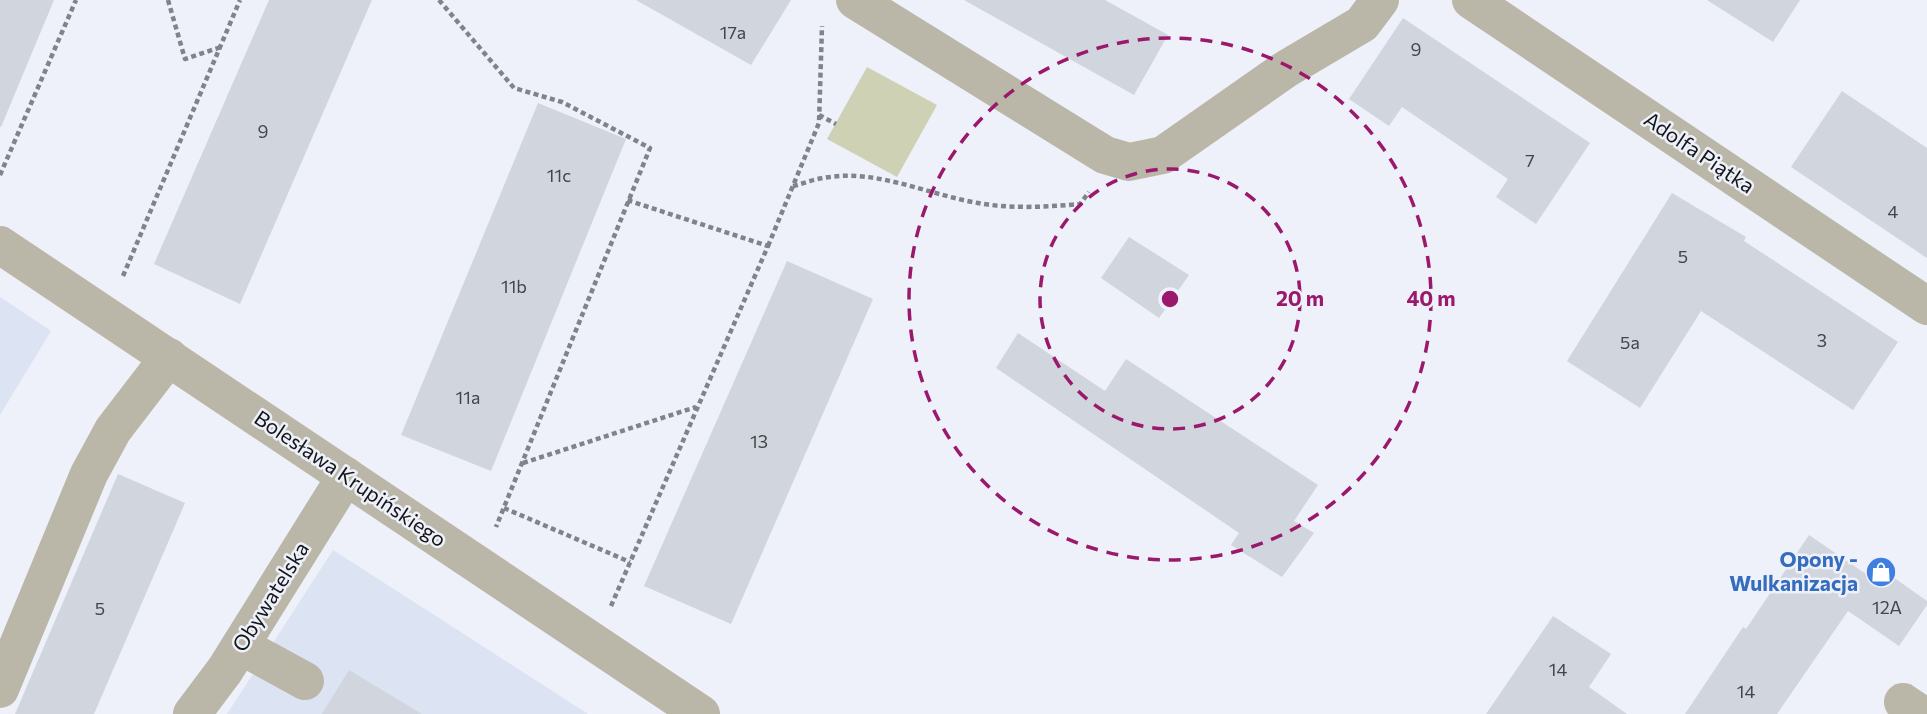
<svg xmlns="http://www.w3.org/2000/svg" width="1927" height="714" font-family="Commissioner,sans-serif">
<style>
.built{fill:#dce3f2}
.pitch{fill:#cfd1b4}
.building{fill:#d1d5dd}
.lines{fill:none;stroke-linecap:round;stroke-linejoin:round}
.path{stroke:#808389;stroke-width:4.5;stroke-dasharray:5 3.5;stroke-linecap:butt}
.minor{stroke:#bab6a8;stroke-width:38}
.ring{fill:none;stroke:#9b196c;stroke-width:3.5;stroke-dasharray:12 9}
.labels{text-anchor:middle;stroke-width:5;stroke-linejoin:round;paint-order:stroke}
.number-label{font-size:18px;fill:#43464a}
.street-label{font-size:21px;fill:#141619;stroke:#eef1fa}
.shop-label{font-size:21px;font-weight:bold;fill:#366cbe;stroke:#eef1fa;text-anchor:end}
.centre{fill:#9b196c;stroke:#eef1fa;stroke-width:3.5}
.ring-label{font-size:21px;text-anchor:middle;font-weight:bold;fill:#9b196c;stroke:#eef1fa;stroke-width:5;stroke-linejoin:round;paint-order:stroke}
</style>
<rect width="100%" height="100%" fill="#eef1fa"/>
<!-- built -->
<g class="built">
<polygon points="0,297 51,331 0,415"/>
<polygon points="333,550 588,714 227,714"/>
</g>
<!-- pitch -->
<polygon class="pitch" points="867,67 937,105 897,177 827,139"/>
<!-- building -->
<g class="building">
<polygon points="0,0 54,0 1,127 0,127"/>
<polygon points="269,0 372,0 240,304 154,264"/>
<polygon points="636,0 791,0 751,65"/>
<polygon points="964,0 1105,0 1168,35 1134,95"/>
<polygon points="1707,0 1800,0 1773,42"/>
<polygon points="1403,18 1590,143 1536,224 1496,197 1508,179 1402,107 1389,126 1349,99"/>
<polygon points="1842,91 1927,148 1927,258 1791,167"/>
<polygon points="538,103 626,139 491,471 401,435"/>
<polygon points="1672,193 1746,237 1744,241 1898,342 1853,410 1701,311 1640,408 1567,361"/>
<polygon points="1129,237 1189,275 1159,318 1101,278"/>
<polygon points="787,261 873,299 731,624 644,586"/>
<polygon points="1018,333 1105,391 1126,359 1318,485 1294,521 1314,533 1282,577 1231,545 1239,533 996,368"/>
<polygon points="118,474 185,503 94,714 15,714"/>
<polygon points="1809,535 1869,576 1876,565 1927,601 1927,605 1899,646 1848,611 1777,714 1685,714 1743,627 1746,629"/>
<polygon points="1553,616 1611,654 1589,687 1627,714 1486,714"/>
<polygon points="349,670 422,714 322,714"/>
</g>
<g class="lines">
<!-- path -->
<g class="path">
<polyline points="168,0 185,59 221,47"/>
<polyline points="439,0 514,88 562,102 650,148 496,527"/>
<polyline points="819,115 836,124"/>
<polyline points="0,175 76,0"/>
<path d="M793 186C805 183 817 178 830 177 879 170 930 195 978 203 1011 209 1046 207 1080 204L1089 192"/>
<polyline points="768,246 819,123 822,26"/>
<polyline points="123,276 240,0"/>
<polyline points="523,463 696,407"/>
<polyline points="504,508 630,562"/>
<polyline points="611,606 768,246 627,200"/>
</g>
<!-- minor -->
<g class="minor">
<polyline points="855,0 1105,155 1129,162 1163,155 1286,69 1362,24 1380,0"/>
<polyline points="1471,0 1927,306"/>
<polyline points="0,245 701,714"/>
<polyline points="241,646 305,681"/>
<polyline points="0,689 89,474 113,430 169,357"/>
<polyline points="1903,702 1921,714"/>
<polyline points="192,714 225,670 346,476"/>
</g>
</g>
<!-- distance rings -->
<g class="ring">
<circle cx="1170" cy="299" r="130"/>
<circle cx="1170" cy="299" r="261"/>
</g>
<!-- icons -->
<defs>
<g id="shop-disc" transform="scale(1.575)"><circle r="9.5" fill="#3f7fe0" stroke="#eef1fa"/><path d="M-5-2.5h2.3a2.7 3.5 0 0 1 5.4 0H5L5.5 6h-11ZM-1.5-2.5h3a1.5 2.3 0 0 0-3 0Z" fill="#fff"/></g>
</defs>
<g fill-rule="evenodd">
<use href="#shop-disc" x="1881" y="572"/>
</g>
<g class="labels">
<!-- number labels -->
<g class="number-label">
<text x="733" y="39">17a</text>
<text x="1416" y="56">9</text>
<text x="263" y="138">9</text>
<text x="1530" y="167">7</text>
<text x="559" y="182">11c</text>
<text x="1893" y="218">4</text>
<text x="1683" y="263">5</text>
<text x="514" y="293">11b</text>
<text x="1822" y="347">3</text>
<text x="1630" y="349">5a</text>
<text x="468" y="404">11a</text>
<text x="759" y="448">13</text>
<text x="1887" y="614">12A</text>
<text x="100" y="615">5</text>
<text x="1558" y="676">14</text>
<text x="1746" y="698">14</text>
</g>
<!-- street labels -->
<g class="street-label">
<text transform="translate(1699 153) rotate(34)" y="7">Adolfa Piątka</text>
<text transform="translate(350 479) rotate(34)" y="7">Bolesława Krupińskiego</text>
<text transform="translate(271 597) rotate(-58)" y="7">Obywatelska</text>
</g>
<!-- shop labels -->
<g class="shop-label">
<text x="1858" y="567">Opony -<tspan x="1858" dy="24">Wulkanizacja</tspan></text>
</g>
</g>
<circle cx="1170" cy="299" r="10" class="centre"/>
<g class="ring-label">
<text x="1300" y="306">20 m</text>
<text x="1431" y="306">40 m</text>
</g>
</svg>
